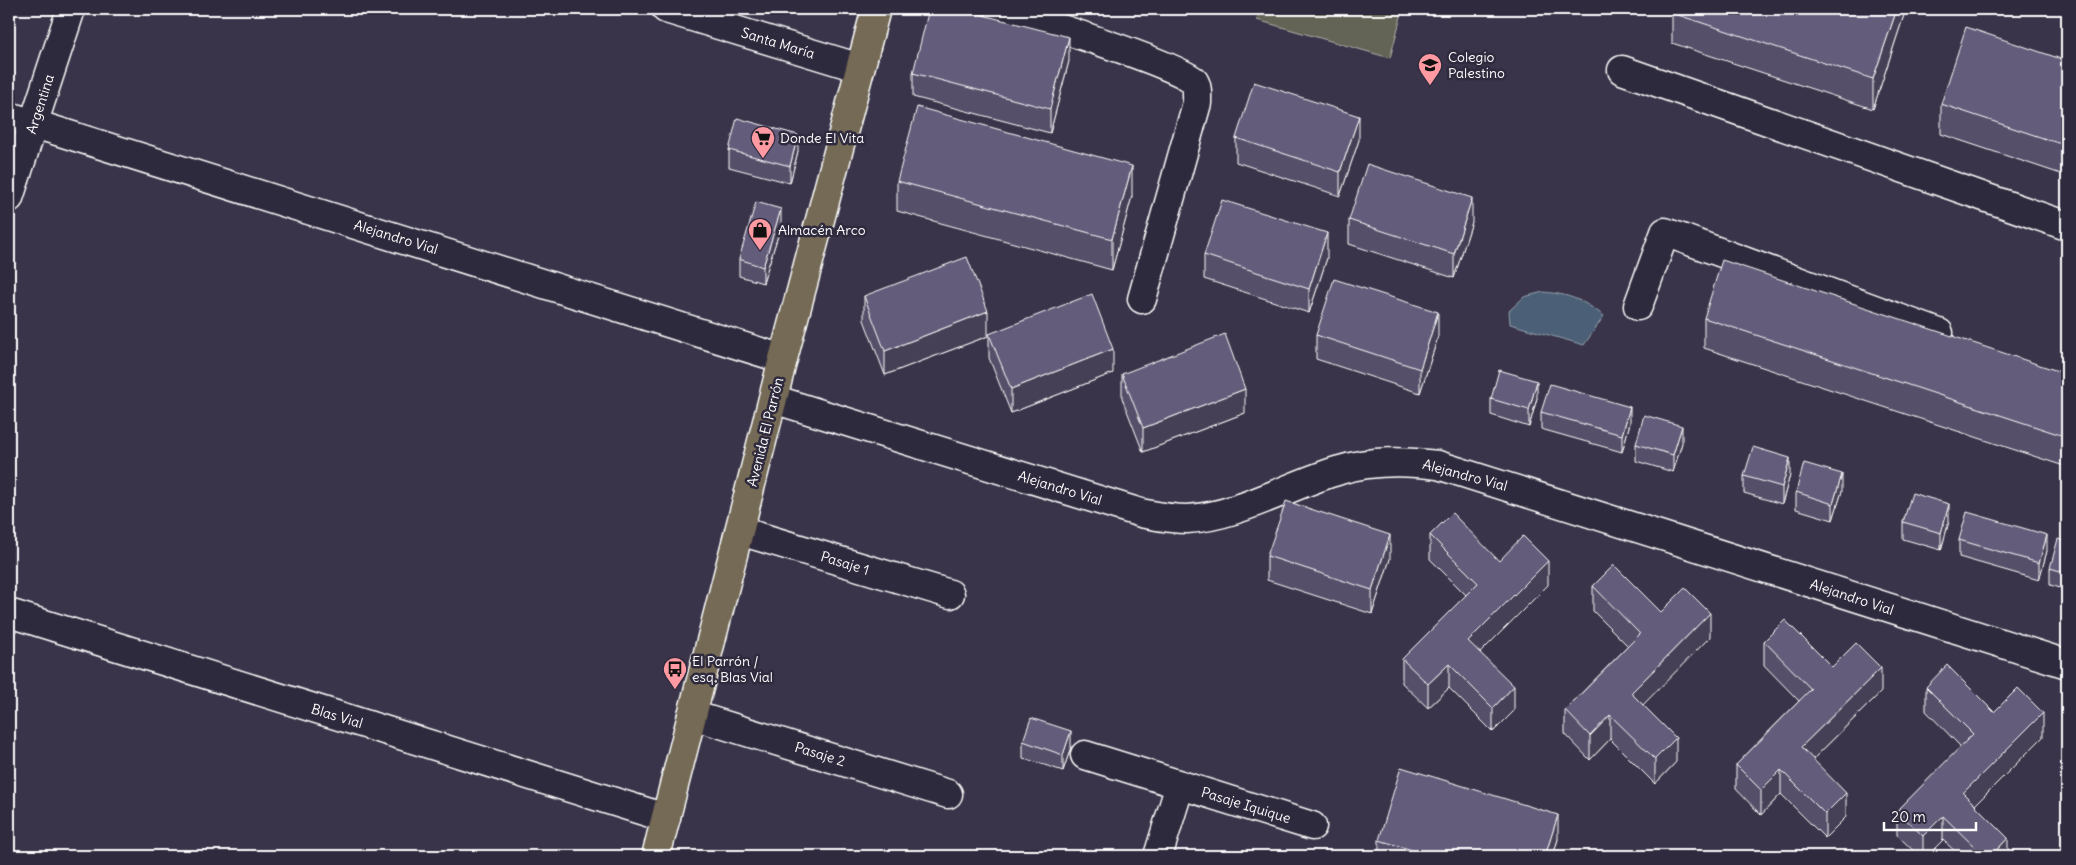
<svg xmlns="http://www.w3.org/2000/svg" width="2076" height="865" font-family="Delius,sans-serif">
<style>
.green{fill:#636457;stroke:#b1b2ab}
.water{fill:#4b6176;stroke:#93a0ad}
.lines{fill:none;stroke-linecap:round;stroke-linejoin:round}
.minor-casing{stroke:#fff;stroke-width:31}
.major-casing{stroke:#fff;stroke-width:31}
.minor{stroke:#2f2a3d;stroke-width:28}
.major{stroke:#746b55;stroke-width:28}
.wall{fill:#554f69;stroke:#fff}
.shaded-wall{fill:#454055;stroke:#fff}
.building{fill:#635c7a;stroke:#fff}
.labels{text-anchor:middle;stroke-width:5;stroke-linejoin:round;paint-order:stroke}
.street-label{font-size:14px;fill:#fff;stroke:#2f2a3d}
.poi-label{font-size:14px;fill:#fff;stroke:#2f2a3d;text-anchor:start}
</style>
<rect width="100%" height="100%" fill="#393449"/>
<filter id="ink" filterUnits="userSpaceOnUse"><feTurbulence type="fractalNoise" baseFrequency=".02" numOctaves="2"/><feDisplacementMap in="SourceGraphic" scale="10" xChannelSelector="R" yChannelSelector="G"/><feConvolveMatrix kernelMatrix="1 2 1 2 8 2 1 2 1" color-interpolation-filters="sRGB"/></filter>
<g filter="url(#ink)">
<!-- green -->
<polygon class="green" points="1260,9 1403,9 1390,58 1257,20"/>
<!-- water -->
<path class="water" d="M1543 292C1569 294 1583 300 1604 316L1584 345 1510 324 1509 311 1524 297Z"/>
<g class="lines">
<!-- minor casing -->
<g class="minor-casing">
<g id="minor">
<polyline points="666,9 860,68"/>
<path d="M999 9C1028 18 1183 66 1194 81 1198 87 1197 96 1197 103L1142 299"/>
<polyline points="1622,70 2067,226"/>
<polyline points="9,116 783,359"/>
<polyline points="9,198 71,9"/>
<polyline points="1638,306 1665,232 1939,333"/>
<path d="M773 399 1141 513C1157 516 1171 519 1187 519 1237 517 1291 484 1340 470 1372 460 1405 461 1438 465L2067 664"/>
<polyline points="740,531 950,594"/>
<polyline points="9,613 666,818"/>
<polyline points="692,715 948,794"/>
<polyline points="1085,755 1312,826"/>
<polyline points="1158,856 1180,785"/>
</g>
</g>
<!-- major casing -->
<g class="major-casing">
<polyline id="major" points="656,856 783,359 876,9"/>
</g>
<!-- minor -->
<use href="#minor" class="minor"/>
<!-- major -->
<use href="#major" class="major"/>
</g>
<!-- wall -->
<g class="wall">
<polygon points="1674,9 1906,9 1873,109 1672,43 1672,13"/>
<polygon points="1069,61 1050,133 913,97 913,73"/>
<polygon points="2067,61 2067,176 1941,134 1941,104"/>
<polygon points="1236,138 1359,140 1340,196 1236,162"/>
<polygon points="729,150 798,151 790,183 729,167"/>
<polygon points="897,181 1132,196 1112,270 897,211"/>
<polygon points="1349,220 1472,222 1454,278 1349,244"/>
<polygon points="781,226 763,283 739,276 739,259"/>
<polygon points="1204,255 1327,258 1309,313 1204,279"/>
<polygon points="864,296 988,336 885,375 864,320"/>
<polygon points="1704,318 2067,374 2067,467 1704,348"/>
<polygon points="989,334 1113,373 1011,413 989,358"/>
<polygon points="1316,335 1438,337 1420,393 1316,359"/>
<polygon points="1122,374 1245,413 1143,452 1122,398"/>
<polygon points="1537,398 1529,427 1491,415 1491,399"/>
<polygon points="1541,412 1630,423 1622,452 1541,429"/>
<polygon points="1682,443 1673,472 1636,461 1636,444"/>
<polygon points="1790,475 1782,504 1744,493 1744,476"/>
<polygon points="1842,491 1833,520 1796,509 1796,492"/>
<polygon points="1949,521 1941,550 1903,539 1903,522"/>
<polygon points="1430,535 1499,561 1548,585 1480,653 1514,711 1493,732 1449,688 1428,708 1402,683 1402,659 1466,595 1430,559"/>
<polygon points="1959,540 2047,551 2039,580 1959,557"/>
<polygon points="2067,542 2067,590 2050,585 2050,568"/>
<polygon points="1267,556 1390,559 1372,614 1267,580"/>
<polygon points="1593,586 1661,612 1710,637 1642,705 1676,762 1655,784 1610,739 1590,760 1565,734 1565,710 1628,646 1593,611"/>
<polygon points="1764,641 1832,667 1881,692 1813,759 1846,817 1825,838 1781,794 1761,815 1736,789 1736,765 1799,701 1764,665"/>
<polygon points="1926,687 1994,712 2043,737 1975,805 2008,856 1960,856 1943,840 1927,856 1919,856 1897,835 1897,811 1961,747 1926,711"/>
<polygon points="1023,741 1071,747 1063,771 1023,758"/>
<polygon points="1558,839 1553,856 1379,856 1379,840"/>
</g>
<!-- shaded-wall -->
<g class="shaded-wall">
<polygon points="1897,9 1906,9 1873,109 1873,79"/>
<polygon points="1069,37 1069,61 1050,133 1050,109"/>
<polygon points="1359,116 1359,140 1340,196 1340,172"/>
<polygon points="798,135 798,151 790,183 790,166"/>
<polygon points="1132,166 1132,196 1112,270 1112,239"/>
<polygon points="1472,198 1472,222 1454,278 1454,254"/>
<polygon points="781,209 781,226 763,283 763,267"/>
<polygon points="1327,233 1327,258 1309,313 1309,289"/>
<polygon points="988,311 988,336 885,375 885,351"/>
<polygon points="1438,312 1438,337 1420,393 1420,369"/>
<polygon points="1113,349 1113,373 1011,413 1011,389"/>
<polygon points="1537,381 1537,398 1529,427 1529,410"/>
<polygon points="1245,389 1245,413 1143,452 1143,428"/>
<polygon points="1630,407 1630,423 1622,452 1622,435"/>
<polygon points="1682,426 1682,443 1673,472 1673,455"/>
<polygon points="1790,458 1790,475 1782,504 1782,487"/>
<polygon points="1842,474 1842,491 1833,520 1833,504"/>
<polygon points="1949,504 1949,521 1941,550 1941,533"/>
<polygon points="1390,535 1390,559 1372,614 1372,590"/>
<polygon points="2047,535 2047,551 2039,580 2039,563"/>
<polygon points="1548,561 1548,585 1468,665 1468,641"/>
<polygon points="1710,613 1710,637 1631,717 1631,693"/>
<polygon points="1449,664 1449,688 1428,708 1428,684"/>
<polygon points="1881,668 1881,692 1801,771 1801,747"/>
<polygon points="1514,686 1514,711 1493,732 1493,708"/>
<polygon points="2043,713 2043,737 1963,817 1963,793"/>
<polygon points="1610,715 1610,739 1590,760 1590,736"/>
<polygon points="1071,731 1071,747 1063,771 1063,755"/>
<polygon points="1676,738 1676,762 1655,784 1655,759"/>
<polygon points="1781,770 1781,794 1761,815 1761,790"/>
<polygon points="1846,793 1846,817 1825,838 1825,814"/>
<polygon points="1558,815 1558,839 1553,856 1545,856"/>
<polygon points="1943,816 1943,840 1927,856 1923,856 1923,836"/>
<polygon points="2008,838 2008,856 1991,856"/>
</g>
<!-- building -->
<g class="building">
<polygon points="929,9 959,9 1069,37 1050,109 913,73"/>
<polygon points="1674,9 1897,9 1873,79 1672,13"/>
<polygon points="1966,27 2067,61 2067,146 1941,104"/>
<polygon points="1254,82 1359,116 1340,172 1236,138"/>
<polygon points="917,107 1132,166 1112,239 897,181"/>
<polygon points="737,118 798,135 790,166 729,150"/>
<polygon points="1367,164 1472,198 1454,254 1349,220"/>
<polygon points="1222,200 1327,233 1309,289 1204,255"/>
<polygon points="756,202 781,209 763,267 739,259"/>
<polygon points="967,257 988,311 885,351 864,296"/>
<polygon points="1722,260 2067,374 2067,437 1704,318"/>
<polygon points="1334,279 1438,312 1420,369 1316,335"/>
<polygon points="1092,294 1113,349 1011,389 989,334"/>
<polygon points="1225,334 1245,389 1143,428 1122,374"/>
<polygon points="1499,370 1537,381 1529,410 1491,399"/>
<polygon points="1550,384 1630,407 1622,435 1541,412"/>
<polygon points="1644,415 1682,426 1673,455 1636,444"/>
<polygon points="1753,447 1790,458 1782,487 1744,476"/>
<polygon points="1804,463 1842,474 1833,504 1796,492"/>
<polygon points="1912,493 1949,504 1941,533 1903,522"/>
<polygon points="1286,501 1390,535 1372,590 1267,556"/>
<polygon points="1967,512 2047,535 2039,563 1959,540"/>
<polygon points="1452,513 1499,561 1523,536 1548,561 1468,641 1514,686 1493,708 1449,664 1428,684 1402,659 1478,583 1430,535"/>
<polygon points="2058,539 2067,542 2067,573 2050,568"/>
<polygon points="1614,565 1661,612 1685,588 1710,613 1631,693 1676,738 1655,759 1610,715 1590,736 1565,710 1640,634 1593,586"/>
<polygon points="1785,620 1832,667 1856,643 1881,668 1801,747 1846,793 1825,814 1781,770 1761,790 1736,765 1811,689 1764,641"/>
<polygon points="1947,665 1994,712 2018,688 2043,713 1963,793 2008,838 1991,856 1984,856 1943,816 1923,836 1897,811 1973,734 1926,687"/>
<polygon points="1031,718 1071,731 1063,755 1023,741"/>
<polygon points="1401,767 1558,815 1545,856 1432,856 1379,840"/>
</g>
</g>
<!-- icons -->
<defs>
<g id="school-pin" transform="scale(1.25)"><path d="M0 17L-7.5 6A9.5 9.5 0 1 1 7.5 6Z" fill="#ff9aa2" stroke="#2f2a3d"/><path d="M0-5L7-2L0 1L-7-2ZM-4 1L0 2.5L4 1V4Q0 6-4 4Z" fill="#111"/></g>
<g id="supermarket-pin" transform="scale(1.25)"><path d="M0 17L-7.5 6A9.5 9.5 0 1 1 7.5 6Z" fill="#ff9aa2" stroke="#2f2a3d"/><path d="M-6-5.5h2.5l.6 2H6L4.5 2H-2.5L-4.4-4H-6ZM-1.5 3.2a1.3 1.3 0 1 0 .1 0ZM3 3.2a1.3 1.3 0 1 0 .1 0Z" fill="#111"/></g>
<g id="shop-pin" transform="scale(1.25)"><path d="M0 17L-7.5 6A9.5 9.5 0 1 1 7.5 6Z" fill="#ff9aa2" stroke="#2f2a3d"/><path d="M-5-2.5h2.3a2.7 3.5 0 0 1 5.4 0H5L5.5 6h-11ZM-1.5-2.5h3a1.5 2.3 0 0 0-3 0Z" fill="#111"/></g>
<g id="bus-pin" transform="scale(1.25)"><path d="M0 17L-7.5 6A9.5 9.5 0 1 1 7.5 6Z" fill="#ff9aa2" stroke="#2f2a3d"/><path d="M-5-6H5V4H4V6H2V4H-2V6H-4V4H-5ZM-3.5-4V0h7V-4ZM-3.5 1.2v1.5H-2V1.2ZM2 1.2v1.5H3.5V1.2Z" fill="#111"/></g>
</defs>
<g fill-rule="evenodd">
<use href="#school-pin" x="1430" y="65"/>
<use href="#supermarket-pin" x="763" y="138"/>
<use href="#shop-pin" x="760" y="230"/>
<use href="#bus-pin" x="675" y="669"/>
</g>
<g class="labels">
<!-- street labels -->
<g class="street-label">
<text transform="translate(778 43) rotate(17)" y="5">Santa María</text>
<text transform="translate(40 104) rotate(-72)" y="5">Argentina</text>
<text transform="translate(396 237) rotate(17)" y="5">Alejandro Vial</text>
<text transform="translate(765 432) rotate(-76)" y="5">Avenida El Parrón</text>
<text transform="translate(1465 475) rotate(15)" y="5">Alejandro Vial</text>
<text transform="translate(1060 488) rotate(17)" y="5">Alejandro Vial</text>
<text transform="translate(845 563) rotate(17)" y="5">Pasaje 1</text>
<text transform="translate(1852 597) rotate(18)" y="5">Alejandro Vial</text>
<text transform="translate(337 716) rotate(17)" y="5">Blas Vial</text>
<text transform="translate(820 754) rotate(17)" y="5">Pasaje 2</text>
<text transform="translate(1246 805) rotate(17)" y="5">Pasaje Iquique</text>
</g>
<!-- poi labels -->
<g class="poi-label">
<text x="1448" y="62">Colegio<tspan x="1448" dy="16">Palestino</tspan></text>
<text x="780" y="143">Donde El Vita</text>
<text x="778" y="235">Almacén Arco</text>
<text x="692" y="666">El Parrón /<tspan x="692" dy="16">esq. Blas Vial</tspan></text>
</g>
</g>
<!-- margin -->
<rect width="2076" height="865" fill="none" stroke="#2f2a3d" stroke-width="30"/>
<rect x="15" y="15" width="2046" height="835" fill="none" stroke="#fff" stroke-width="2" filter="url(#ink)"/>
<!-- scale -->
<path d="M1884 822v8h92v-8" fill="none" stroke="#ffffff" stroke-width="2.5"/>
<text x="1891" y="822" font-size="15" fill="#ffffff" stroke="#2f2a3d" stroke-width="4" paint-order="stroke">20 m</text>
</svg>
